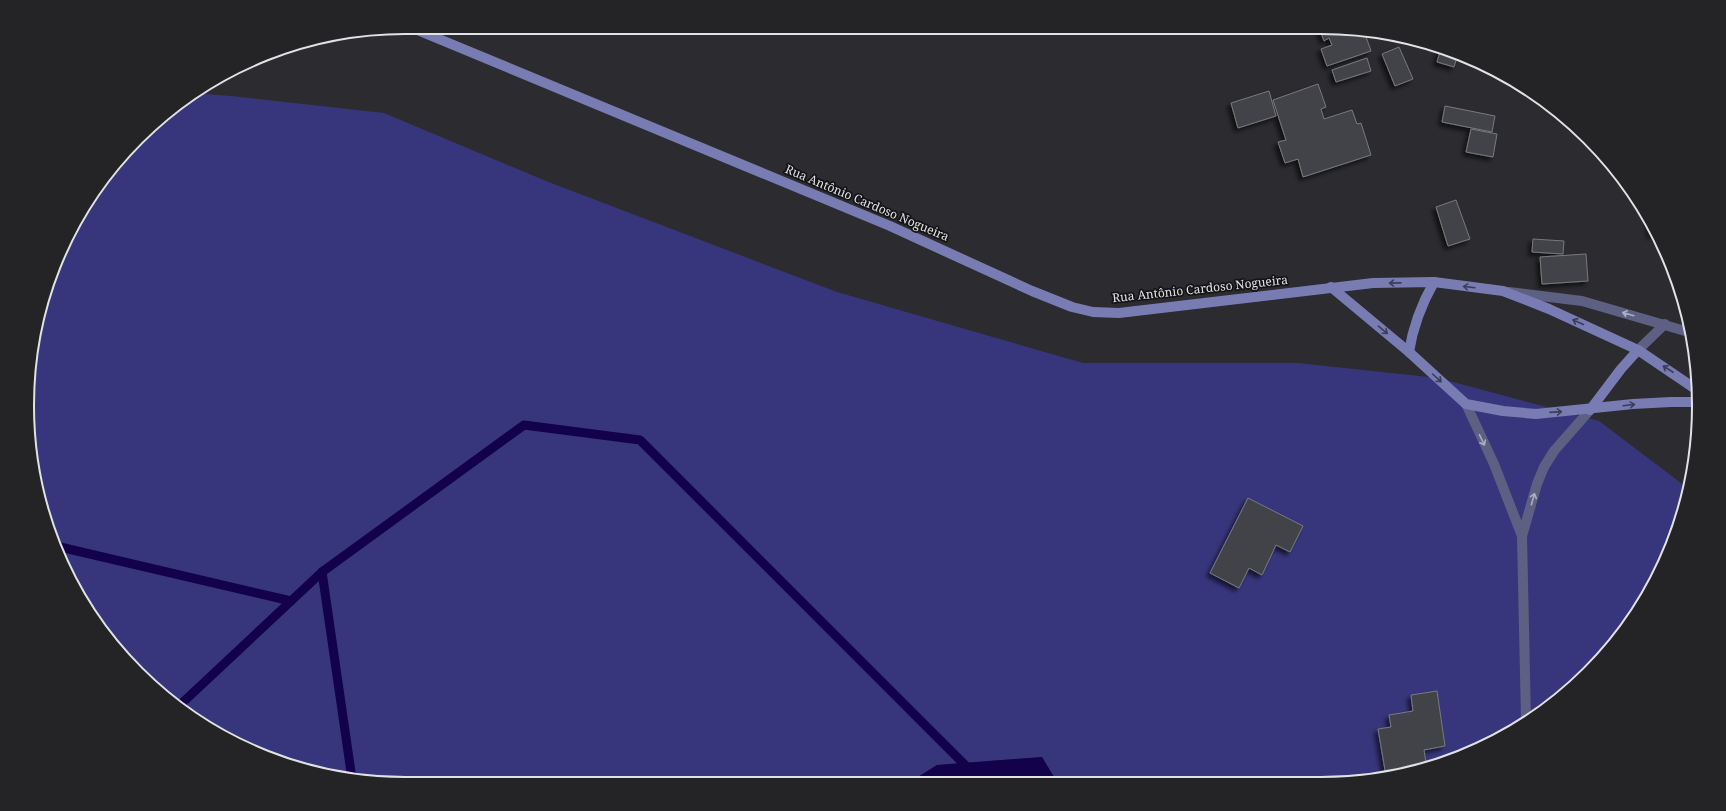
<svg xmlns="http://www.w3.org/2000/svg" width="1726" height="811" font-family="'Noto Serif',serif">
<style>
.green{fill:#37367c}
.water{fill:#13014c}
.lines{fill:none;stroke-linecap:round;stroke-linejoin:round}
.stream{stroke:#13014c;stroke-width:9}
.building{fill:#424348;stroke:#78797f;filter:url(#shadow)}
.minor{stroke:#5d6082;stroke-width:10}
.tertiary{stroke:#5d6082;stroke-width:10}
.secondary{stroke:#787cb3;stroke-width:10}
.oneway{stroke:#3c3e55}
.oneway2{stroke:#acaebd}
.labels{text-anchor:middle;stroke-width:3.5;stroke-linejoin:round;paint-order:stroke}
.street-label{font-size:12px;fill:#e1e2e5;stroke:#141416}
.rim{fill:none;stroke:#e1e2e5;stroke-width:2}
</style>
<defs>
<filter id="shadow"><feDropShadow dx="-3.5" dy="3.5" stdDeviation="2" flood-color="#0009"/></filter>
</defs>
<rect width="100%" height="100%" fill="#2b2b30"/>
<!-- green -->
<polygon class="green" points="194,93 231,96 384,113 546,181 837,292 1083,363 1298,363 1438,378 1599,421 1689,489 1670,550 1621,636 1551,706 1466,755 1370,781 1231,781 1141,779 1135,782 1057,782 1042,757 937,765 910,782 405,784 332,777 261,755 156,690 78,595 34,479 27,405 34,332 78,216 156,121"/>
<!-- water -->
<g class="water">
<polygon points="1042,757 1057,782 910,782 937,765"/>
<polygon points="1141,779 1231,781 1135,782"/>
</g>
<g class="lines">
<!-- stream -->
<g class="stream">
<polyline points="60,547 291,601"/>
<polyline points="322,572 352,779"/>
<polyline points="180,705 322,572 524,425 640,440 982,782"/>
</g>
</g>
<!-- building -->
<g class="building">
<polygon points="1327,28 1364,31 1371,51 1327,66 1321,49 1332,45 1329,38 1324,41 1320,30"/>
<polygon points="1399,47 1413,79 1395,86 1382,54"/>
<polygon points="1441,48 1458,54 1454,67 1437,62"/>
<polygon points="1367,58 1371,71 1336,82 1332,70"/>
<polygon points="1318,84 1326,107 1321,109 1324,119 1352,110 1357,124 1361,123 1371,155 1303,177 1298,159 1285,163 1278,142 1286,140 1273,100"/>
<polygon points="1269,91 1276,116 1238,128 1231,103"/>
<polygon points="1445,106 1495,116 1492,132 1442,122"/>
<polygon points="1471,129 1497,134 1493,157 1466,152"/>
<polygon points="1456,200 1470,239 1448,246 1436,207"/>
<polygon points="1649,221 1656,234 1651,235"/>
<polygon points="1533,239 1564,241 1563,254 1532,252"/>
<polygon points="1586,254 1588,281 1542,284 1540,257"/>
<polygon points="1248,498 1303,526 1290,552 1276,545 1262,575 1249,568 1239,588 1210,573"/>
<polygon points="1437,691 1445,746 1424,750 1426,763 1405,767 1406,771 1386,776 1378,729 1391,727 1389,715 1413,711 1411,695"/>
</g>
<g class="lines">
<!-- minor -->
<g class="minor">
<polyline points="1466,404 1494,464 1522,536"/>
<polyline points="1526,720 1522,536 1537,484 1544,467 1554,451 1590,410"/>
</g>
<!-- tertiary -->
<g class="tertiary">
<polyline points="1509,292 1582,301 1692,333"/>
<polyline points="1638,350 1665,324"/>
</g>
<!-- secondary -->
<g class="secondary">
<polyline points="410,27 890,226 1032,291 1072,307 1093,312 1119,313 1373,283 1434,282 1503,291 1549,309 1638,350 1697,390"/>
<polyline points="1331,287 1409,352 1466,404 1503,411 1536,414 1633,404 1671,402 1699,402"/>
<path d="M1409 352C1413 326 1421 305 1434 282"/>
<polyline points="1590,410 1621,369 1638,350"/>
</g>
</g>
<!-- one-way arrows -->
<defs><path id="oneway-shaft" d="M-6 0H5M1.5-3L5.5 0L1.5 3" fill="none" stroke-width="1.6" stroke-linecap="round" stroke-linejoin="round"/></defs>
<g class="oneway">
<use href="#oneway-shaft" transform="translate(1395 283) rotate(179)"/>
<use href="#oneway-shaft" transform="translate(1469 287) rotate(-173)"/>
<use href="#oneway-shaft" transform="translate(1578 322) rotate(-156)"/>
<use href="#oneway-shaft" transform="translate(1383 330) rotate(40)"/>
<use href="#oneway-shaft" transform="translate(1668 369) rotate(-147)"/>
<use href="#oneway-shaft" transform="translate(1437 378) rotate(42)"/>
<use href="#oneway-shaft" transform="translate(1629 405) rotate(-7)"/>
<use href="#oneway-shaft" transform="translate(1556 412) rotate(-4)"/>
</g>
<g class="oneway2">
<use href="#oneway-shaft" transform="translate(1628 314) rotate(-164)"/>
<use href="#oneway-shaft" transform="translate(1482 440) rotate(64)"/>
<use href="#oneway-shaft" transform="translate(1533 499) rotate(-74)"/>
</g>
<g class="labels">
<!-- street labels -->
<g class="street-label">
<text transform="translate(867 203) rotate(23)" y="4">Rua Antônio Cardoso Nogueira</text>
<text transform="translate(1200 289) rotate(-6)" y="4">Rua Antônio Cardoso Nogueira</text>
</g>
</g>
<!-- crop -->
<path d="M0 0H1726V811H0ZM405 34H1321A371 371 0 0 1 1692 405V406A371 371 0 0 1 1321 777H405A371 371 0 0 1 34 406V405A371 371 0 0 1 405 34Z" fill="#242427" fill-rule="evenodd"/>
<path class="rim" d="M405 34H1321A371 371 0 0 1 1692 405V406A371 371 0 0 1 1321 777H405A371 371 0 0 1 34 406V405A371 371 0 0 1 405 34Z"/>
</svg>
